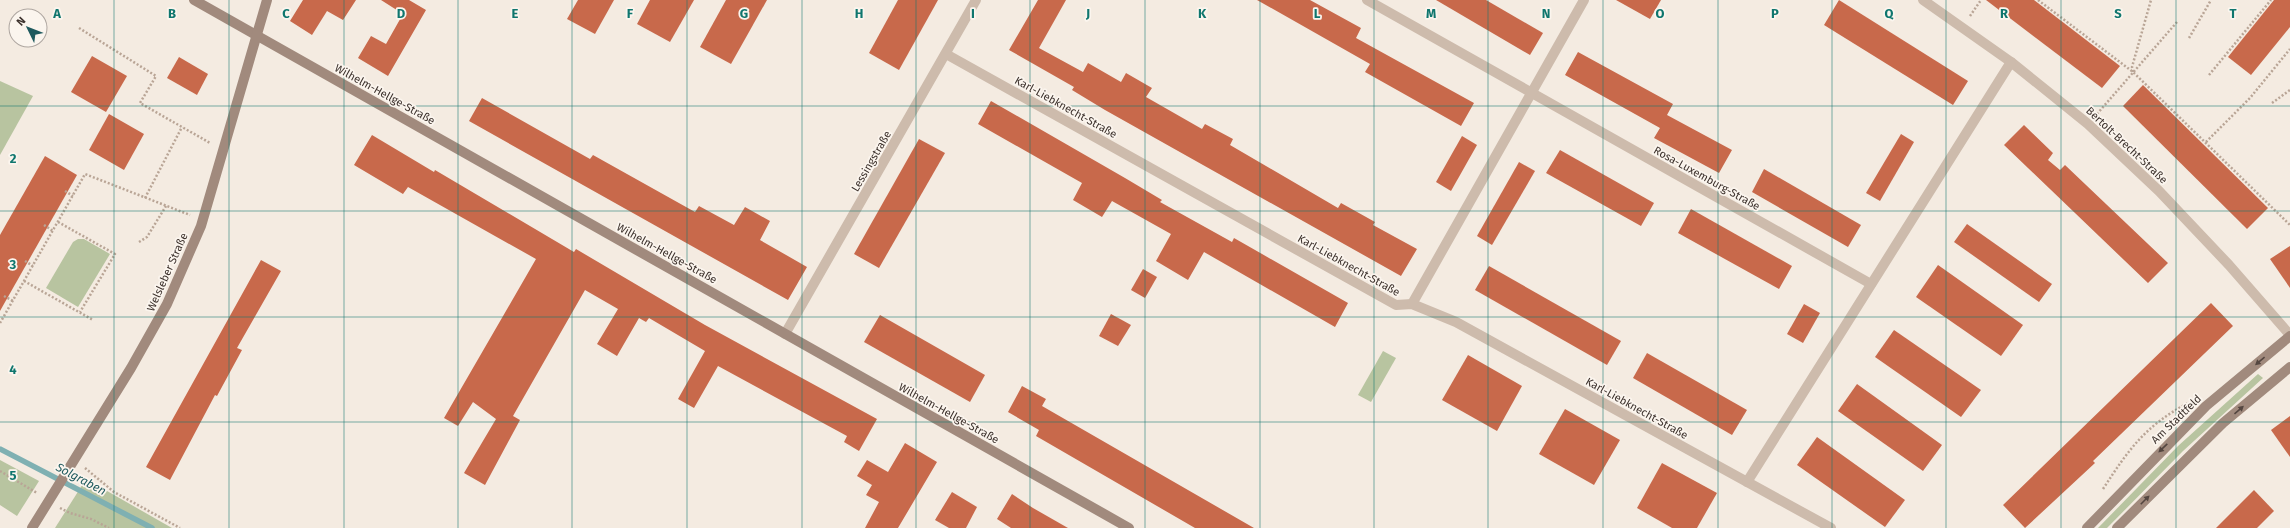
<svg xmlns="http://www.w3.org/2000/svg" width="2290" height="528" font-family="'Fira Sans',sans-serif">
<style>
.green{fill:#b8c4a0}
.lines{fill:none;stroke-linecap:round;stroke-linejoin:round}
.stream{stroke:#7fb0b2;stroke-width:5.5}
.building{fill:#c8694b}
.path{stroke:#b9a596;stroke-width:2.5;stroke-dasharray:2 2;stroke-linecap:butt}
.street{stroke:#cdbbac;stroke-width:10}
.secondary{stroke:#a18a7d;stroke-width:10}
.oneway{fill:#544640}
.grid{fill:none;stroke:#0f766e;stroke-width:1;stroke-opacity:0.55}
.labels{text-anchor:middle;stroke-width:3.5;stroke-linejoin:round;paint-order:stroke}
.street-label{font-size:11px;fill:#3b302b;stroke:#fbf5ee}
.water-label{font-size:12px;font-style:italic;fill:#1f5a5e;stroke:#fbf5ee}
.grid-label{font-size:13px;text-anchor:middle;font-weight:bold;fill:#0f766e;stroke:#fbf5ee;stroke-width:3.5;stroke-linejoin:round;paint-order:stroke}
</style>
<rect width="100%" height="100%" fill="#f4ebe1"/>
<!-- green -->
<g class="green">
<polygon points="0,81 33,96 0,155"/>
<polygon points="78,239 84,239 110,254 78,307 46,288 73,242"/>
<polygon points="1383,351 1396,358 1371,402 1358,395"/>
<polygon points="2258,374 2263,378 2183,451 2107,528 2098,528 2178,446"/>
<polygon points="0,460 39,481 17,516 0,505"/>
<polygon points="86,479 172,528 55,528"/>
</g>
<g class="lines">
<!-- stream -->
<polyline class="stream" points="0,449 152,528"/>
</g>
<!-- building -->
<g class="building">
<polygon points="303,0 356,0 343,20 327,11 312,35 290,21"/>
<polygon points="381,0 409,0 426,10 388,76 358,58 371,36 386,44 403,14"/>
<polygon points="578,0 614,0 595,34 567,19"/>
<polygon points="650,0 694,0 670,42 637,24"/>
<polygon points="726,0 767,0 731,64 700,47"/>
<polygon points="898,0 938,0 899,70 869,53"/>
<polygon points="1038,0 1066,0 1039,48 1083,72 1088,63 1121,82 1126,73 1152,88 1146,97 1202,129 1205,124 1233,139 1230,145 1338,208 1341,203 1375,222 1373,225 1417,249 1401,276 1105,110 1072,90 1074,87 1009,50"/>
<polygon points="1257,0 1310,0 1361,28 1356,38 1474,103 1461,126 1365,72 1370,64"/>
<polygon points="1436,0 1486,0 1543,33 1530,55"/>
<polygon points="1616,0 1661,0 1650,19"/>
<polygon points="1839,0 1968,81 1953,105 1824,25"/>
<polygon points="1986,0 2034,0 2120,66 2102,88"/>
<polygon points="2274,0 2290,0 2290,27 2251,75 2228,57"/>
<polygon points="1578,52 1673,104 1667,115 1732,150 1719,173 1654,138 1660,128 1565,75"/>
<polygon points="92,56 127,76 106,112 71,92"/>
<polygon points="179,57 208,74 197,95 167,78"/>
<polygon points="2143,85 2268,208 2247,229 2123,106"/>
<polygon points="482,98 590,159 593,155 695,212 699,206 734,225 745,207 770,221 760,240 807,267 788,300 469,121"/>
<polygon points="991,101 1125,178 1162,200 1160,202 1232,242 1234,238 1348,303 1335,327 1204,252 1188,280 1156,261 1171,234 1112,201 1102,217 1073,200 1082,183 978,124"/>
<polygon points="109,114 144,134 124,170 89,150"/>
<polygon points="2024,125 2053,153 2048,160 2060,170 2065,165 2168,263 2148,283 2004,145"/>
<polygon points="1901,134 1914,142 1880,201 1866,193"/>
<polygon points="372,135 434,172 435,170 574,252 576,249 705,325 877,419 859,451 844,442 847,436 718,366 694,408 678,399 705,351 649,318 646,322 639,318 617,356 597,344 618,309 585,290 513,416 520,420 485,485 464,473 496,419 473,402 458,426 444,418 536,259 408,187 403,194 354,165"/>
<polygon points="1462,136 1477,145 1451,191 1436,182"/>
<polygon points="919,139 945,153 879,268 854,254"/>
<polygon points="1560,150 1654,203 1641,226 1546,173"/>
<polygon points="45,156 77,175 0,311 0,235"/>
<polygon points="1519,162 1535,171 1492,245 1477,236"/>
<polygon points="1764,169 1861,225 1848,247 1752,192"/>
<polygon points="1691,209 1792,266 1779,289 1678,233"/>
<polygon points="1967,224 2052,284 2039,302 1954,242"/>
<polygon points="2290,246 2290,288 2270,259"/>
<polygon points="261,260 281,271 237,348 242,350 217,396 215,395 170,480 146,467"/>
<polygon points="1938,265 2023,325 2001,356 1916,297"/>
<polygon points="1489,266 1621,341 1607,365 1475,290"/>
<polygon points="1143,269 1157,277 1145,298 1131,290"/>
<polygon points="2211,303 2233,326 2093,461 2095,463 2025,528 2003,505"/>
<polygon points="1804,304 1820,313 1803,343 1787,334"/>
<polygon points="1111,314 1131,325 1118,346 1099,336"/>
<polygon points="880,315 985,375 970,402 864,342"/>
<polygon points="1894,330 1981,390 1961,417 1875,357"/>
<polygon points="1647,353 1747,410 1732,435 1633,378"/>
<polygon points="1468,355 1522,386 1497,431 1442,400"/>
<polygon points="1857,384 1942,445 1923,471 1838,411"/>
<polygon points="1022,386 1046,399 1042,406 1254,528 1195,528 1036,436 1039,430 1008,412"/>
<polygon points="1565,409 1620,440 1594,485 1539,454"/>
<polygon points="2290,416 2290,457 2271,430"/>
<polygon points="1817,437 1905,500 1885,527 1797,465"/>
<polygon points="905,443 937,462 898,528 865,528 879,502 866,495 872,485 857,476 867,460 888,472"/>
<polygon points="1662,463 1717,493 1697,528 1672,528 1637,508"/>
<polygon points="2254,490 2274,511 2257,528 2216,528"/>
<polygon points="952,492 977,507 966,528 949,528 935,520"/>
<polygon points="1012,494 1033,508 1068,528 1011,528 997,519"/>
</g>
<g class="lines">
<!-- path -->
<g class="path">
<polyline points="2038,0 2133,72 2290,225"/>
<polyline points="1970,16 1981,0"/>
<polyline points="79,28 156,76 140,103 210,143"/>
<polyline points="2189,38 2211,0"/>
<polyline points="2133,72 2132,67 2151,0"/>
<polyline points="2209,75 2271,0"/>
<polyline points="2272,103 2290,90"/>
<polyline points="2097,114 2177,22"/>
<polyline points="2206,142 2250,98 2290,49"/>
<polyline points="65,191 73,196"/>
<polyline points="145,198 182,127"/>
<polyline points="58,222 115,254 80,312"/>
<polyline points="44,225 53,231"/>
<polyline points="139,242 147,237 166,206"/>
<polyline points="25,261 33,266"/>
<polyline points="24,281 93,320"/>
<polyline points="4,296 13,301"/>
<polyline points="0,323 85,174 190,215"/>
<polyline points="85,468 114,492 180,528"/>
<polyline points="0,471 37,493"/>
<path d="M2103 489C2129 449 2145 426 2188 403"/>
<polyline points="60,508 70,513 91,519 109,528"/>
</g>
<!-- street -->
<g class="street">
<polyline points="1367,0 1871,284"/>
<polyline points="1923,0 2011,62 2088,124 2159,191 2229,265 2290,335"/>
<polyline points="946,54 1396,305 1412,304 1456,322 1831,528"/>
<polyline points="1412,304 1584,0"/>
<polyline points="785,334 976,0"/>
<polyline points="1747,482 2011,62"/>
</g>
<!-- secondary -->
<g class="secondary">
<polyline points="194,0 1129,528"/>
<polyline points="32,528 131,368 167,304 201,226 267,0"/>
<polyline points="2087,528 2206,406 2290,336"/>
<polyline points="2117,528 2223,423 2290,367"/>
</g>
</g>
<!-- one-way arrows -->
<defs><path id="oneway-solid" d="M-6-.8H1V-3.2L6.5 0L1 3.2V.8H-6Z"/></defs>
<g class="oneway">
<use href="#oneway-solid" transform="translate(2260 361) rotate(140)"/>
<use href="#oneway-solid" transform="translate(2239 410) rotate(-41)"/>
<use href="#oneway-solid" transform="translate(2163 448) rotate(136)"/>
<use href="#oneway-solid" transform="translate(2145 500) rotate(-45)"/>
</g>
<!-- grid -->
<path class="grid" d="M114 0V528M229 0V528M344 0V528M458 0V528M572 0V528M687 0V528M802 0V528M916 0V528M1030 0V528M1145 0V528M1260 0V528M1374 0V528M1488 0V528M1603 0V528M1718 0V528M1832 0V528M1946 0V528M2061 0V528M2176 0V528M0 106H2290M0 211H2290M0 317H2290M0 422H2290"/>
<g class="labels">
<!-- street labels -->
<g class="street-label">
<text transform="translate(385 94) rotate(29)" y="4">Wilhelm-Hellge-Straße</text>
<text transform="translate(1066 107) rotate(29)" y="4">Karl-Liebknecht-Straße</text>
<text transform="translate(2127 145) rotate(43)" y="4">Bertolt-Brecht-Straße</text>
<text transform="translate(871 161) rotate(-60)" y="4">Lessingstraße</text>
<text transform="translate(1707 178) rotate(29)" y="4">Rosa-Luxemburg-Straße</text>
<text transform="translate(667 253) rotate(29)" y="4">Wilhelm-Hellge-Straße</text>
<text transform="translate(1349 265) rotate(29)" y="4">Karl-Liebknecht-Straße</text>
<text transform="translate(167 272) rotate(-66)" y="4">Welsleber Straße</text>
<text transform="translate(1637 408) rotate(29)" y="4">Karl-Liebknecht-Straße</text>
<text transform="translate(949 413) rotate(29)" y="4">Wilhelm-Hellge-Straße</text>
<text transform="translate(2176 419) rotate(-44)" y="4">Am Stadtfeld</text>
</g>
<!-- water labels -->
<g class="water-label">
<text transform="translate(81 479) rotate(28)" y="4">Solgraben</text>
</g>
</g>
<g class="grid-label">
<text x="57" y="18">A</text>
<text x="172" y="18">B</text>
<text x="286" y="18">C</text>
<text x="401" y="18">D</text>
<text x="515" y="18">E</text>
<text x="630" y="18">F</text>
<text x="744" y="18">G</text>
<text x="859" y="18">H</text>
<text x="973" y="18">I</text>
<text x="1088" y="18">J</text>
<text x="1202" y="18">K</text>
<text x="1317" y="18">L</text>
<text x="1431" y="18">M</text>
<text x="1546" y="18">N</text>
<text x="1660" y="18">O</text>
<text x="1775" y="18">P</text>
<text x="1889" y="18">Q</text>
<text x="2004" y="18">R</text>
<text x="2118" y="18">S</text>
<text x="2233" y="18">T</text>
<text x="13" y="163">2</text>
<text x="13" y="269">3</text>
<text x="13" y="374">4</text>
<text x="13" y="480">5</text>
</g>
<!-- north arrow -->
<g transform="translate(28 28) rotate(313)"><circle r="19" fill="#fbf5ee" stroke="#aea6a0"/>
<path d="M0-3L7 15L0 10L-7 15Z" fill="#1f5a5e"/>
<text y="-6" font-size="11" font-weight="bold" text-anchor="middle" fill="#3b302b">N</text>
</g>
</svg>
